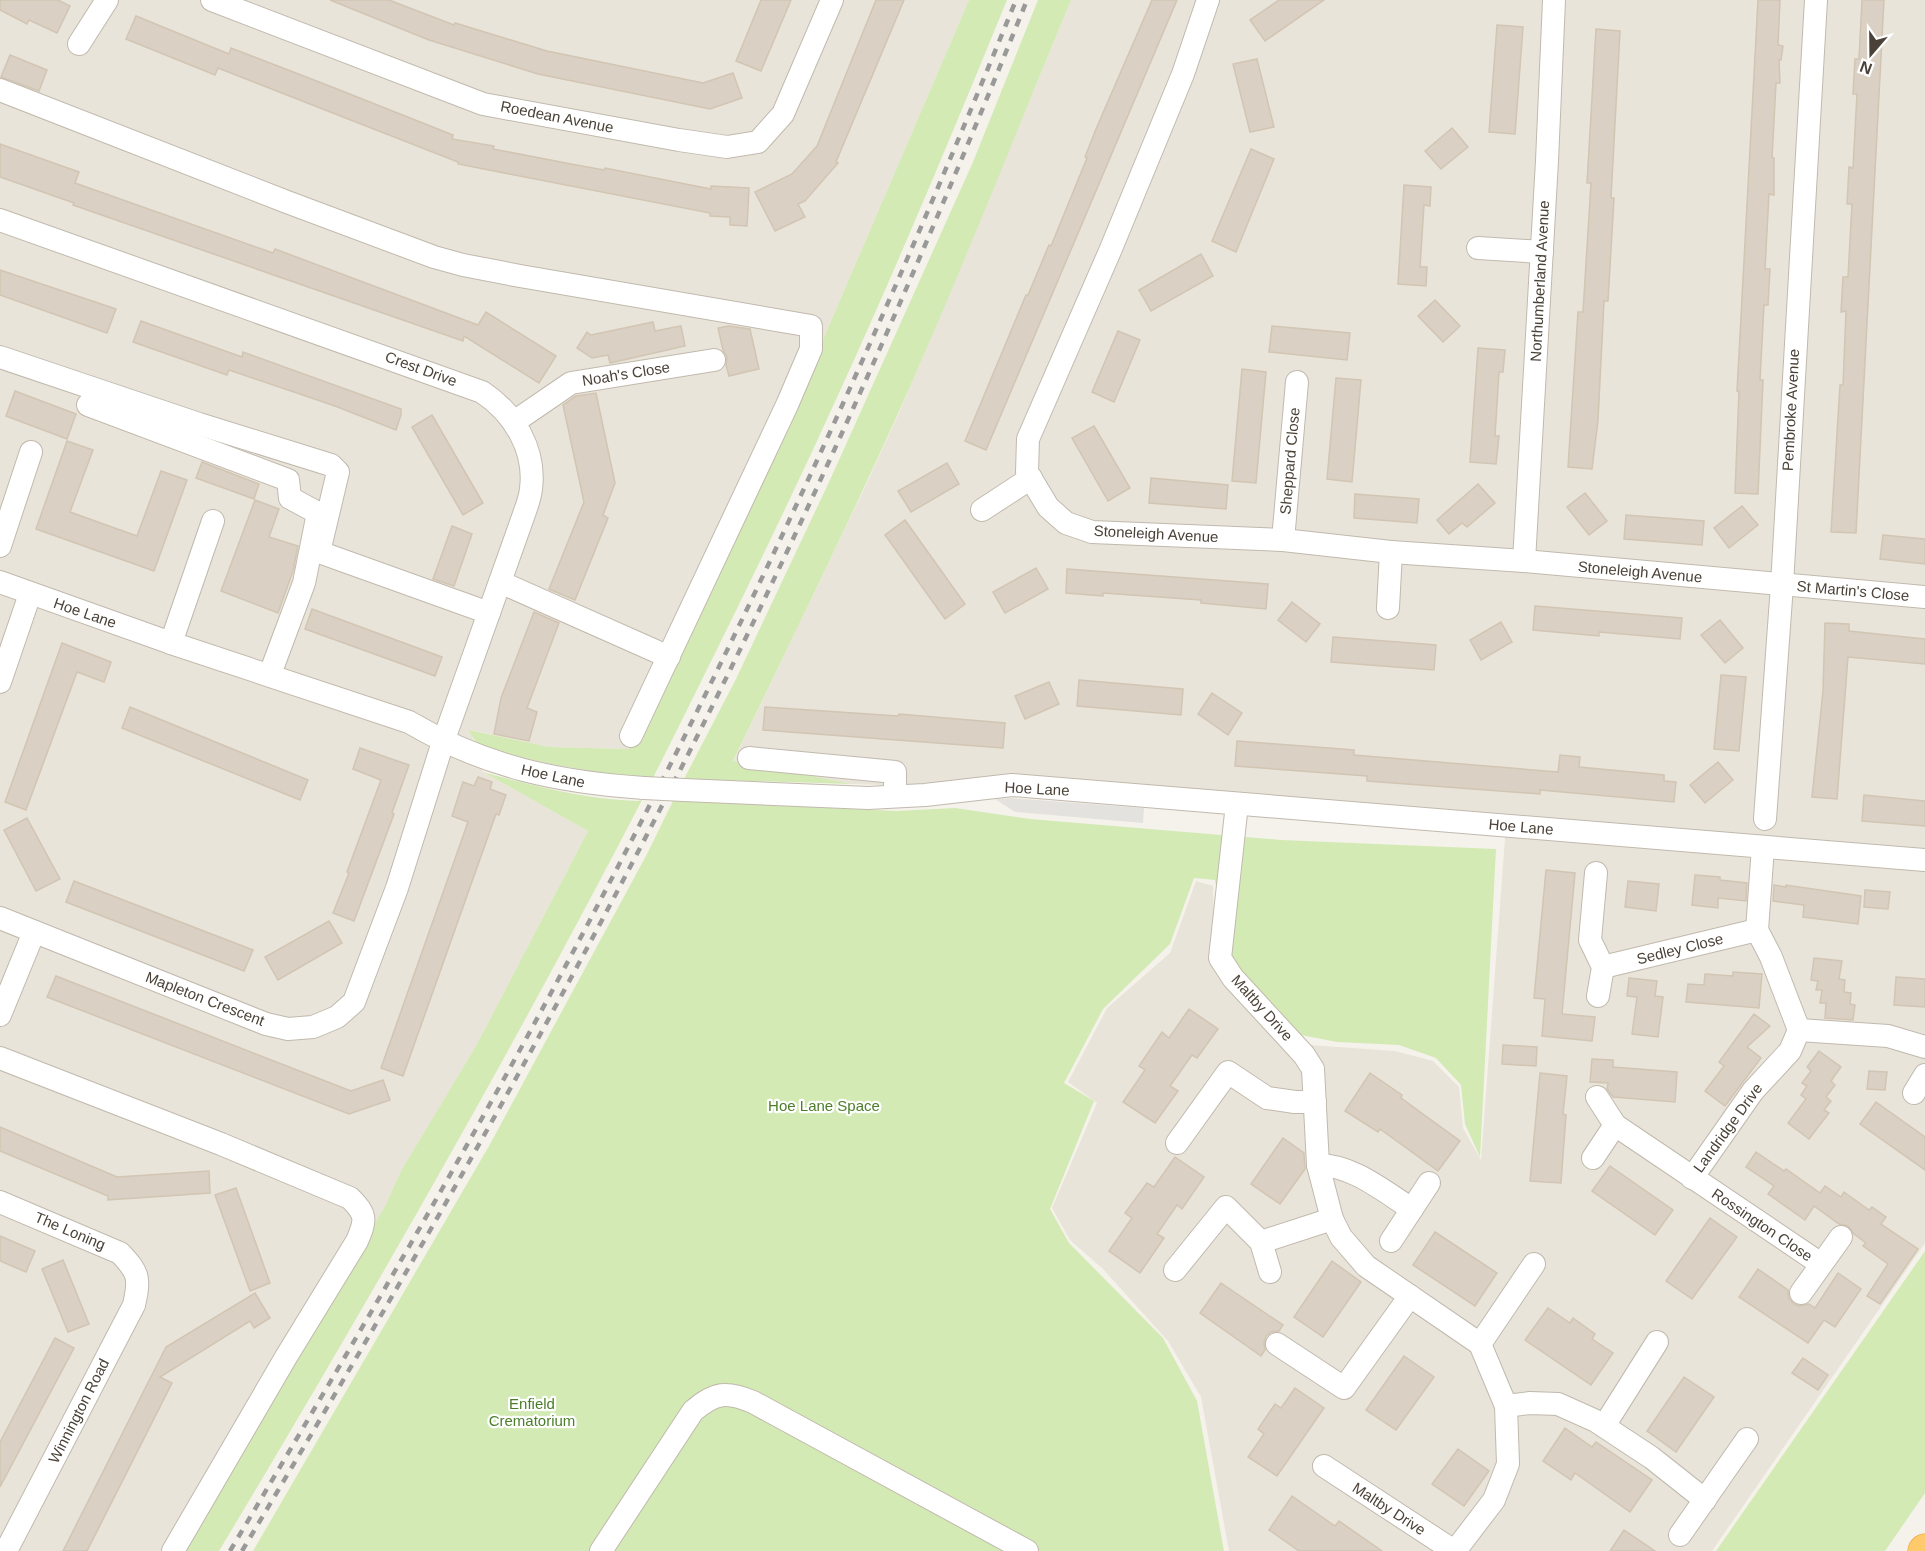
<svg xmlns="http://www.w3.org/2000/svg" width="1925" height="1551" font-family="Arial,sans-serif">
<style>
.residential{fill:#e9e4d9}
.green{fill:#d3eab4}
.parking{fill:#e4e2df}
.building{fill:#dad0c3;stroke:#d2c5b3;stroke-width:1.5}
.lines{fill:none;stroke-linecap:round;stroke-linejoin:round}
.minor-casing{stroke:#c1b9ad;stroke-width:24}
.highway-casing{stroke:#e09e3b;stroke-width:33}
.minor{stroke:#fff;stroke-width:22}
.highway{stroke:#ffca6c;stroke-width:32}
.rail{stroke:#999;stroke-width:4.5;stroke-dasharray:8 8;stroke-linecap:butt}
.minor-bridge-casing{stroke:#c1b9ad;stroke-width:24;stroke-linecap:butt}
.minor-bridge{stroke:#fff;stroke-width:22}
.labels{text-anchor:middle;stroke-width:4.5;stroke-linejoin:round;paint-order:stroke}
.street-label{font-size:15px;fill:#4a4238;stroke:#fff}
.park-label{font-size:15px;fill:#4c7e2a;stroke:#fff}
</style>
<rect width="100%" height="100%" fill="#f5f2eb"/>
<!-- residential -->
<g class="residential">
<polygon points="0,0 969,0 825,335 754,490 629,749 549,747 470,730 483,772 588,831 476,1046 402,1169 385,1206 180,1551 0,1551"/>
<polygon points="1071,0 1925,0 1925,1243 1712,1551 1229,1551 1201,1397 1168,1341 1103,1269 1070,1240 1052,1208 1097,1103 1068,1082 1107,1008 1170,953 1196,881 1213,886 1215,967 1281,1043 1395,1051 1433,1061 1459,1087 1463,1128 1481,1160 1506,825 919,786 852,784 733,762 866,485 898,415 963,262"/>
</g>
<!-- green -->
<g class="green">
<path d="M969 0H1007C953 132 898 264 839 393 780 523 717 650 653 778L607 774 551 764 487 749C477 744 473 740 469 730L549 747 629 749 754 490 825 335Z"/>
<path d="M1038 0H1071C1013 140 958 280 896 418 844 533 788 647 733 761L852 784 684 779 736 679 830 480 973 162Z"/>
<path d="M483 772C534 786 584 799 637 801L642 800C510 1055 367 1304 219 1551H180L385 1206 402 1169 476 1046 588 831Z"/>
<polygon points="673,801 896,811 955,808 1030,819 1281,840 1496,849 1480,1157 1465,1124 1461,1085 1436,1058 1399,1045 1337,1042 1296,1034 1229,958 1215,880 1194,878 1170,944 1103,1009 1064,1083 1094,1101 1050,1209 1069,1243 1163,1338 1197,1401 1224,1551 253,1551 489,1146 647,854"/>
<polygon points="1925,1251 1925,1493 1885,1551 1716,1551"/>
</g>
<!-- parking -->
<polygon class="parking" points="1011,798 1144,808 1143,823 1015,812 995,799"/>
<!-- building -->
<g class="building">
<polygon points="0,0 58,0 70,6 57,33 29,20 27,24 0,10"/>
<polygon points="330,0 389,0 454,25 455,23 547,51 703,83 733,73 742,98 710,109 538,74 429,40"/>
<polygon points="761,0 791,0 761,71 736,61"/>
<polygon points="876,0 904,0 836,162 838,163 805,201 798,204 805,217 775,231 755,192 792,174 817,146"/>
<polygon points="1152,0 1177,0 986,450 965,441 1026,295 1028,295 1049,245 1051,246 1087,158 1085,157 1096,129"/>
<polygon points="1279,0 1324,0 1265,41 1250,20"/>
<polygon points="1758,0 1780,0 1778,45 1783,46 1781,60 1779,60 1780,83 1776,83 1772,158 1774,158 1774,195 1769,194 1765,269 1770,269 1768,305 1764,305 1760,380 1763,380 1758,494 1735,493 1739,391 1737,391"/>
<polygon points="1862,0 1884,0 1856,533 1831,532 1840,385 1843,385 1846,311 1841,312 1843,277 1848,277 1852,204 1847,204 1849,167 1853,168 1857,94 1853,94 1855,59 1859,59"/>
<polygon points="136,16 229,54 231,48 327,85 453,135 452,139 494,146 493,149 571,164 604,170 605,168 711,189 711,186 749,188 747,226 730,225 730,217 710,216 710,213 458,164 458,162 218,68 215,75 126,39"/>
<polygon points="1497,25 1523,27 1515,134 1489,132"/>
<polygon points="1596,29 1620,31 1611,198 1614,198 1608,301 1604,301 1598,420 1592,469 1568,467 1578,312 1583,312 1591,183 1587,183"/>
<polygon points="10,55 47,70 39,91 1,77"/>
<polygon points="1257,59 1274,127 1250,132 1233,64"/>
<polygon points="1452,128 1468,147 1441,169 1425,151"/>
<polygon points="0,144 79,172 75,183 273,253 275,249 478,325 486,312 556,356 539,383 464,336 463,341 73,205 74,203 0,177"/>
<polygon points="1251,149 1274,159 1236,252 1212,241"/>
<polygon points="1404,185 1431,187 1430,206 1424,205 1420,267 1427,267 1426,286 1398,284"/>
<polygon points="1201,254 1213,276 1151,311 1139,290"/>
<polygon points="0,270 116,309 107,333 0,295"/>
<polygon points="1435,300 1460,326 1443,342 1418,316"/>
<polygon points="141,321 242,357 243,352 401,409 401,415 396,430 335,406 229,370 227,375 133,342"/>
<polygon points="653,322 655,331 681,326 685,346 610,363 608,355 592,358 577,348 587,332 591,335"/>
<polygon points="729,326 750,329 759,369 729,376 726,365 727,357 723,350 718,328"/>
<polygon points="1272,326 1350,333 1347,360 1269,352"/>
<polygon points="1118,331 1140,340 1114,402 1092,392"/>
<polygon points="1478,348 1505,350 1503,372 1499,372 1495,436 1499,436 1496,464 1470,462"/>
<polygon points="1242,369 1266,372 1256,483 1232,481"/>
<polygon points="1336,378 1361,380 1352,482 1327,479"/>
<polygon points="15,391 76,414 67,439 6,416"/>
<polygon points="596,393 615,483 603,515 608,518 575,600 549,589 584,502 563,405 576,396"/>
<polygon points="432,415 483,503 463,515 412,427"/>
<polygon points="1094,426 1130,488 1108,501 1072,438"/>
<polygon points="67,441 93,450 70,512 137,536 161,471 187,480 154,571 36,529"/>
<polygon points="202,462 259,484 254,499 196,478"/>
<polygon points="947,463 959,484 911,512 898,491"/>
<polygon points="1151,478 1228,485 1226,509 1149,503"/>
<polygon points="1478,484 1495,503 1467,527 1462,523 1449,534 1437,520"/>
<polygon points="1585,493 1607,521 1589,535 1567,507"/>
<polygon points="1355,494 1419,499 1417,523 1354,518"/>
<polygon points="255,500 279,509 269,537 298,546 293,571 278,613 221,591"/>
<polygon points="1742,506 1758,525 1729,548 1714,528"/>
<polygon points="1626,515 1704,521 1702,545 1624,539"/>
<polygon points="905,520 965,604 945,619 885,535"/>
<polygon points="452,526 472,534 454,586 433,579"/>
<polygon points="1883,535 1925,539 1925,564 1880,559"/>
<polygon points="1036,568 1048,589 1005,613 993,592"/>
<polygon points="1067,569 1268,584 1266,609 1201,603 1201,600 1103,593 1103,596 1066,593"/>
<polygon points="1292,602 1320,624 1306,642 1278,620"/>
<polygon points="1535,606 1682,618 1680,639 1599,632 1599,636 1533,630"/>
<polygon points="312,609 442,657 435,676 305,629"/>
<polygon points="534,612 559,623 527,708 537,712 529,741 494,734 501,698"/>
<polygon points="1720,620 1743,648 1725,663 1701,635"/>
<polygon points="1501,622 1512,642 1481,660 1470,640"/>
<polygon points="1825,623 1849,624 1849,631 1925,639 1925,664 1848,657 1837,799 1812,797 1823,691"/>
<polygon points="1333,637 1436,645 1434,670 1331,662"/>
<polygon points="62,643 111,662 104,682 77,672 26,810 5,802"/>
<polygon points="1721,675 1746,677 1739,751 1714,749"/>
<polygon points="1079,680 1183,689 1181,715 1077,706"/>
<polygon points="1049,682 1059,704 1025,719 1015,696"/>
<polygon points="1212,693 1242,713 1228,735 1198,714"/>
<polygon points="130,707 308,780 300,800 122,728"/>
<polygon points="765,707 898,716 899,714 1005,723 1003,748 763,730"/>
<polygon points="1237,741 1354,750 1354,755 1558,772 1560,755 1580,757 1579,767 1664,775 1664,781 1676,782 1674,802 1540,790 1540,794 1367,781 1367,776 1235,766"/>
<polygon points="360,748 409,765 392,813 394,814 354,921 333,913 349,873 347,872 381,780 353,769"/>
<polygon points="1718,762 1733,780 1705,803 1690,785"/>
<polygon points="478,777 492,782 490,789 506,795 499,815 496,814 403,1076 381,1068 468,822 452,816 463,782 474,786"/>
<polygon points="1864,795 1925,801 1925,826 1862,821"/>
<polygon points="27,818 60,879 36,891 4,830"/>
<polygon points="1546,870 1575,873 1562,1014 1595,1017 1592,1041 1542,1036 1545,999 1534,998"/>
<polygon points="1695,875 1720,877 1720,880 1747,883 1746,901 1718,898 1718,908 1692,905"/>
<polygon points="74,881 253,950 244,971 66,902"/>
<polygon points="1628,881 1659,884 1656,911 1625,907"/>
<polygon points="1774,885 1786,887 1786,885 1861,896 1858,924 1803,917 1804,905 1773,901"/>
<polygon points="1865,890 1890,892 1888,909 1864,907"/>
<polygon points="329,921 342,943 278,980 265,957"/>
<polygon points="1814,958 1842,961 1839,979 1845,980 1844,992 1851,993 1850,1004 1855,1005 1853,1020 1825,1018 1826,1003 1820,1003 1822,990 1816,990 1818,981 1811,980"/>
<polygon points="1733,972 1762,974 1759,1008 1686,1002 1688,984 1704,985 1705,974 1733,976"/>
<polygon points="56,976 351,1091 383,1080 390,1100 349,1114 47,997"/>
<polygon points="1896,977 1925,979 1925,1007 1894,1005"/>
<polygon points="1629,978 1657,981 1655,996 1663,997 1658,1037 1632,1034 1637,997 1627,996"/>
<polygon points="1189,1009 1218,1029 1197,1058 1192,1055 1170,1086 1178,1091 1155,1123 1123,1102 1145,1070 1139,1066 1162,1032 1169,1038"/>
<polygon points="1754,1014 1770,1026 1747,1047 1761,1058 1725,1106 1705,1091 1724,1066 1719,1062"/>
<polygon points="1503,1045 1537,1047 1536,1066 1502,1064"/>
<polygon points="1819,1051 1841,1067 1831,1081 1835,1085 1826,1097 1831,1101 1824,1110 1829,1113 1809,1139 1788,1123 1806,1099 1801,1095 1807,1086 1802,1083 1811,1071 1807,1067"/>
<polygon points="1592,1059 1613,1060 1613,1067 1677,1072 1675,1102 1613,1097 1607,1089 1608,1083 1590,1082"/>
<polygon points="1869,1071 1887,1072 1885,1090 1867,1089"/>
<polygon points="1370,1073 1402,1095 1401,1098 1460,1141 1438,1171 1380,1129 1378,1132 1345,1111"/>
<polygon points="1540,1073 1567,1076 1563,1114 1566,1115 1561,1183 1530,1181"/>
<polygon points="1876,1102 1925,1137 1925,1170 1860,1124"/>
<polygon points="0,1127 117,1177 209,1171 210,1193 108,1200 108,1196 0,1151"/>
<polygon points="1283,1138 1304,1153 1305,1169 1280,1204 1251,1184"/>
<polygon points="1756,1152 1784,1171 1786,1169 1820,1193 1825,1186 1841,1197 1844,1192 1869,1210 1872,1207 1886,1217 1881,1224 1918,1249 1880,1304 1867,1296 1888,1264 1863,1246 1866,1243 1854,1234 1848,1226 1839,1224 1814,1206 1805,1220 1768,1194 1774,1186 1746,1167"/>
<polygon points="1175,1157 1204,1177 1182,1209 1177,1205 1157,1234 1164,1238 1140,1273 1109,1251 1132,1218 1125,1213 1147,1183 1154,1187"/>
<polygon points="1610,1166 1673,1210 1655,1235 1592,1191"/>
<polygon points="236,1188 270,1283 250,1291 215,1195"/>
<polygon points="1710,1218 1737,1237 1692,1299 1666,1281"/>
<polygon points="1435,1232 1497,1273 1475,1306 1413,1265"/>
<polygon points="0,1236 35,1251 26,1272 0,1261"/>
<polygon points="63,1260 89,1324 68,1332 42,1269"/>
<polygon points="1332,1261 1361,1282 1323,1337 1294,1317"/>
<polygon points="1758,1269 1788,1290 1789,1299 1794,1304 1799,1306 1809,1304 1815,1308 1838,1273 1861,1289 1835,1327 1824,1320 1808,1343 1739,1297"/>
<polygon points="1221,1283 1283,1325 1279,1331 1271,1332 1266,1336 1264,1343 1265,1350 1261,1356 1200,1313"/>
<polygon points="255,1293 270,1318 254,1328 250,1321 160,1377 172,1383 87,1551 63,1551 166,1347"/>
<polygon points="1548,1308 1570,1323 1573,1318 1595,1334 1592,1339 1613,1353 1591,1385 1525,1340"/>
<polygon points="55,1338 74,1348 0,1487 0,1442"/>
<polygon points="1404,1356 1434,1377 1396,1430 1366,1410"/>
<polygon points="1803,1358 1828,1375 1818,1390 1792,1373"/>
<polygon points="1684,1377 1714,1397 1676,1452 1647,1431"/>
<polygon points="1295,1388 1324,1408 1277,1476 1248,1457 1264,1434 1258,1429 1275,1404 1281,1408"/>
<polygon points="1565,1428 1592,1447 1596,1442 1652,1480 1630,1512 1575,1473 1571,1480 1543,1461"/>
<polygon points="1458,1449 1489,1471 1464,1506 1432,1484"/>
<polygon points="1292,1496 1335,1526 1339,1521 1382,1551 1299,1551 1269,1530"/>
<polygon points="1624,1530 1655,1551 1610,1551"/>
</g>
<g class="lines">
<!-- minor casing -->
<g class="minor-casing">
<g id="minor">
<polyline points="212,0 483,104 679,140 727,147 758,142 783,114 832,0"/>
<polyline points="1208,0 1183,74 1110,251 1028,439 1027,472 1048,507 1066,523 1092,532 1283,540 1391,552 1524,561 1925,597"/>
<polyline points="79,44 107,0"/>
<polyline points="0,90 287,202 434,257 463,265 520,276 811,326 811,349 787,405 631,736"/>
<path d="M0 220 482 392C514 413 536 450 531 489 530 499 526 508 523 517L443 742 397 888 354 1002 337 1017 313 1027 288 1029 266 1024 0 918"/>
<polyline points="1478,248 1542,252"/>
<polyline points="0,357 199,424 331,465 338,472 319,552 489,613"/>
<polyline points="88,405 288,480 290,498 318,513 304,583 270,674"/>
<polyline points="514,422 571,383 714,360"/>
<polyline points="982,510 1031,478"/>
<polyline points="1283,540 1297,382"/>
<polyline points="0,546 31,452"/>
<polyline points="1524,561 1547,161 1554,0"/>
<path d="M0 582 171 643 409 722C485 767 557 782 644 788"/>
<polyline points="500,582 669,657"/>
<polyline points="1388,608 1391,552"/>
<polyline points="171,643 213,521"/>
<polyline points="0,682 30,594"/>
<polyline points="749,758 895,772 895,796"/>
<polyline points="684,790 868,798 925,795 1012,785 1925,860"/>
<polyline points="1237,804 1220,958 1233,978 1304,1055 1313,1069 1318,1165 1332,1219 1341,1237 1366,1266 1480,1344 1506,1406 1508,1464 1494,1500 1455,1551"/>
<polyline points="1765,819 1782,585 1816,0"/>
<polyline points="1596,873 1590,940 1603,967 1598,996"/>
<polyline points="1603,967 1757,930"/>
<polyline points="0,1015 34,932"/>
<polyline points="1799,1030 1888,1036 1925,1047"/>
<path d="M0 1058 221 1144 350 1198C367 1215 366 1220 357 1241L286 1357 173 1551"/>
<polyline points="1914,1093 1925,1075"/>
<polyline points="1597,1097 1615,1125 1821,1264"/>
<polyline points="1177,1143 1228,1072 1267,1098 1295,1102 1315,1102"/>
<polyline points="1593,1158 1615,1125"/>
<path d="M1318 1165C1353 1165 1383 1191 1412 1209"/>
<polyline points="1692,1178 1753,1091 1790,1051 1799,1030 1771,957 1757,930 1763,847"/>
<path d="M0 1202 120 1253C139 1273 140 1278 134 1305L6 1551"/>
<polyline points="1391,1241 1429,1183"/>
<polyline points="1261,1242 1332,1219"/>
<polyline points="1175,1270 1226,1207 1261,1242 1270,1272"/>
<polyline points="1801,1293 1841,1237"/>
<polyline points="1277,1344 1344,1388 1410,1296"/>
<polyline points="1480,1344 1534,1264"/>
<polyline points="1506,1406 1530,1403 1558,1404 1596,1421 1652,1458 1705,1500"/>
<polyline points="1604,1426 1657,1342"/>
<polyline points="1324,1466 1454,1551"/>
<polyline points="1680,1535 1747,1439"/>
<path d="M601 1551 693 1411C715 1392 727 1391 753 1402L1027 1551"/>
</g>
</g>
<!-- highway casing -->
<g class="highway-casing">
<polyline id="highway" points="1924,1551 1925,1550"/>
</g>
<!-- minor -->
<use href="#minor" class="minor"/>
<!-- highway -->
<use href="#highway" class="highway"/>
<!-- rail -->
<g class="rail">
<path d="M230 1551C358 1336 486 1119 602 897 756 605 892 305 1016 0"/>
<path d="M242 1551C369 1338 494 1124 610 905 766 612 903 308 1027 0"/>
</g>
<!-- minor-bridge casing -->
<g class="minor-bridge-casing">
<polyline id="minor-bridge" points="644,788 684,790"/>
</g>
<!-- minor-bridge -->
<use href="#minor-bridge" class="minor-bridge"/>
</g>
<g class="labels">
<!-- street labels -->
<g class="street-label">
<text transform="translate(557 117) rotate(11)" y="5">Roedean Avenue</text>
<text transform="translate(1540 281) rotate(-87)" y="5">Northumberland Avenue</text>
<text transform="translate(421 369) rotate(20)" y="5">Crest Drive</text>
<text transform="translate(626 374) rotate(-9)" y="5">Noah's Close</text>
<text transform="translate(1791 410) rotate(-87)" y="5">Pembroke Avenue</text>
<text transform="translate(1290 461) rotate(-85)" y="5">Sheppard Close</text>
<text transform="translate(1156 534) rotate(3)" y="5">Stoneleigh Avenue</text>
<text transform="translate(1640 572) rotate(5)" y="5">Stoneleigh Avenue</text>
<text transform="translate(1853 591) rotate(5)" y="5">St Martin's Close</text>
<text transform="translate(85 613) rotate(19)" y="5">Hoe Lane</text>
<text transform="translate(553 776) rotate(12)" y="5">Hoe Lane</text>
<text transform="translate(1037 789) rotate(3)" y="5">Hoe Lane</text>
<text transform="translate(1521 827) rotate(5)" y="5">Hoe Lane</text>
<text transform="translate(1680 949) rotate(-14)" y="5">Sedley Close</text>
<text transform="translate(205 999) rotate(21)" y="5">Mapleton Crescent</text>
<text transform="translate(1262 1008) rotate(48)" y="5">Maltby Drive</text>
<text transform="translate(1728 1128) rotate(-54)" y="5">Landridge Drive</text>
<text transform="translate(1762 1225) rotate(34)" y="5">Rossington Close</text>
<text transform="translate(70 1231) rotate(23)" y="5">The Loning</text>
<text transform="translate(79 1411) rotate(-63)" y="5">Winnington Road</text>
<text transform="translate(1389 1509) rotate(33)" y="5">Maltby Drive</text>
</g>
<!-- park labels -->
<g class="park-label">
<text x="824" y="1111">Hoe Lane Space</text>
<text x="532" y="1409">Enfield<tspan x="532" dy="17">Crematorium</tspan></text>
</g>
</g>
<!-- north arrow -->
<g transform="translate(1871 54) rotate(200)" stroke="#ffffff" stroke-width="4.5" paint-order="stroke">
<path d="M0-4.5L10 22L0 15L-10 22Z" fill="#4a4238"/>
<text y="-9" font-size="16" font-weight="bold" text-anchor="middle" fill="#4a4238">N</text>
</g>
</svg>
